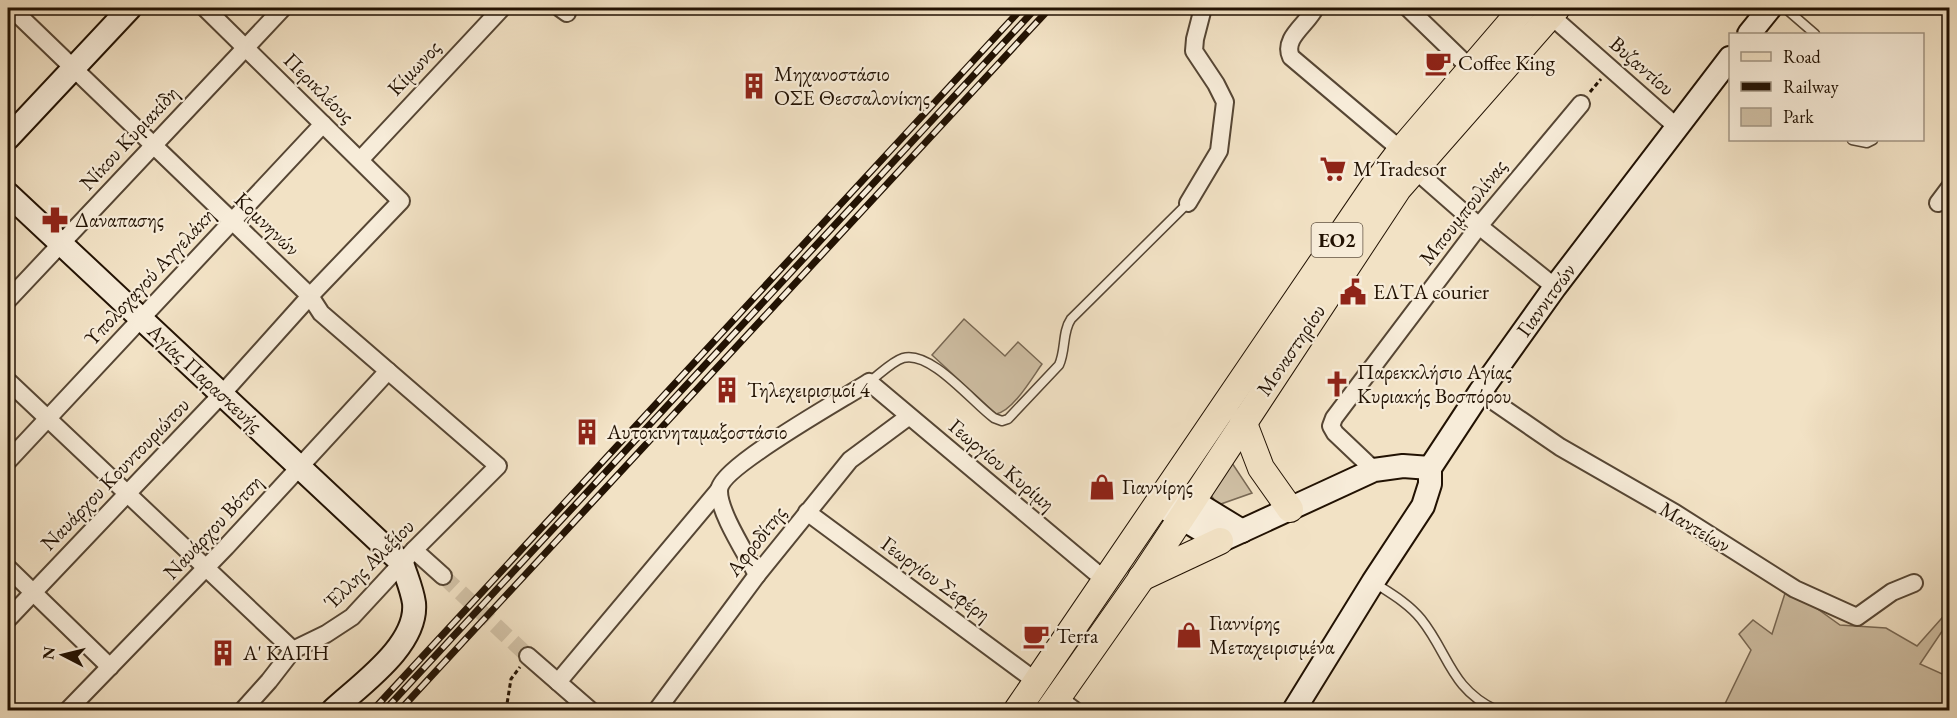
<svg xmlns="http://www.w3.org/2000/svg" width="1957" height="718" font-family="'EB Garamond',serif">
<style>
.green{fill:#cfbfa4;stroke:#786854;stroke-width:1.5}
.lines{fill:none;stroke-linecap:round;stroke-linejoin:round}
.street-tunnel{stroke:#d3c3a8;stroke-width:16;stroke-dasharray:16 8;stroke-linecap:butt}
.lane-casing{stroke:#564634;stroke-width:11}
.street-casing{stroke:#564634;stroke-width:20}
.secondary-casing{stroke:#221203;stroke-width:26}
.primary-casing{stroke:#221203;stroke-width:28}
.path{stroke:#221203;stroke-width:3;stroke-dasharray:4.5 3;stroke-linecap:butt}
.lane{stroke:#f7ecd9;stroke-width:8}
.street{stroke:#f7ecd9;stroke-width:16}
.secondary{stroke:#f7ecd9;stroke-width:22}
.primary{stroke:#f2e2c5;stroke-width:26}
.rail-casing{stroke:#221203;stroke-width:7}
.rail{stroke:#f7ecd9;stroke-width:4.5;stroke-dasharray:14;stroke-linecap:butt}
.labels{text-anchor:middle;stroke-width:4.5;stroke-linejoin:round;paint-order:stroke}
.shield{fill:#f7ecd9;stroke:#625343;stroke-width:1.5}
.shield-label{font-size:20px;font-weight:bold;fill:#221203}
.poi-label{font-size:21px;fill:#221203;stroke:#f7ecd9;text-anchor:start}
.street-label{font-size:21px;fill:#221203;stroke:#f7ecd9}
</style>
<rect width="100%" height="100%" fill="#f2e2c5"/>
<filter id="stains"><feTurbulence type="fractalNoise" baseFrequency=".00333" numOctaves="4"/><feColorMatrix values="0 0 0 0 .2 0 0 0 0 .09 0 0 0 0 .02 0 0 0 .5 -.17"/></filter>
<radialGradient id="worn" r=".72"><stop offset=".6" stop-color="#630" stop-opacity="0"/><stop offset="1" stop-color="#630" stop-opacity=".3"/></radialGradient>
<!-- green -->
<g class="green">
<path d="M964 319 1005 356 1018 342 1042 364C1032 378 1013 411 996 414L932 355Z"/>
<polygon points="1230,460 1252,493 1218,505 1210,494"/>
<polygon points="1787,587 1840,625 1886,628 1917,646 1949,610 1949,621 1920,664 1949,677 1949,710 1722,710 1751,650 1739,634 1753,620 1772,634"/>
</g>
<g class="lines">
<!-- street-tunnel -->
<polyline class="street-tunnel" points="443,576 528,656"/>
<!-- lane casing -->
<g class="lane-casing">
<g id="lane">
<polyline points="1785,8 1815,34"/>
<polyline points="1852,140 1867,143 1873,140"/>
<path d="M869 382C879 375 891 362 903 358 931 350 973 403 994 418L1002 421 1008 419 1059 365C1066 350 1062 332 1071 319L1188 203"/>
<path d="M1373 582C1390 593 1408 603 1421 619 1449 654 1450 688 1496 710"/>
</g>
</g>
<!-- street casing -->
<g class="street-casing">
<g id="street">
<polyline points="11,8 310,296 321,313 498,466 414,550 352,617 326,634 293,650 269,681 243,710"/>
<polyline points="560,8 567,13"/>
<path d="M1315 8C1308 24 1282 38 1291 57L1401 150"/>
<polyline points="1408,8 1470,68"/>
<polyline points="1550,15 1677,127"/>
<polyline points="360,160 502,8"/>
<polyline points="1414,169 1479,226 1555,287"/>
<polyline points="1188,203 1219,151 1225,102 1216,84 1194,51 1195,39 1203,8"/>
<polyline points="1938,203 1950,187"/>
<polyline points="8,300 283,8"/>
<polyline points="8,381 293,650"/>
<polyline points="1480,392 1560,447 1675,513 1795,589 1857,617 1892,592 1914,583"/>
<polyline points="8,461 323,124"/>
<polyline points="1374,470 1335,433 1331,426 1334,418 1479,226 1581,104"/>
<polyline points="807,512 1037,682"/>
<polyline points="414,550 443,576"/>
<polyline points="8,568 110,667"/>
<path d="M757 575C747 555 719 513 719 491 719 467 845 398 869 382L1106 581"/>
<polyline points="8,619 222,394 310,296 401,201 205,8"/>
<polyline points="528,656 590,710"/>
<polyline points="558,682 719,490"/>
<polyline points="1058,698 1074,710"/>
<polyline points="68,710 226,547 388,371"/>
<polyline points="657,710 757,575 850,460 908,417"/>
</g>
</g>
<!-- secondary casing -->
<g class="secondary-casing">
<g id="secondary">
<polyline points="1749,34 1770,8"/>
<polyline points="8,138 130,8"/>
<path d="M8 194 402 563C406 576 412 589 414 603 418 645 361 684 333 710"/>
<polyline points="1170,487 1242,531"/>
<polyline points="1158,504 1220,541 1374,470 1403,466 1430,468"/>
<polyline points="1294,710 1373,582 1423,506 1430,484 1430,468 1480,392 1555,287 1730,58"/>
</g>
</g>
<!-- primary casing -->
<g class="primary-casing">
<g id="primary">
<polyline points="1243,421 1261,468 1290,509"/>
<polyline points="1141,578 1220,541"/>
<polyline points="1017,710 1376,183 1401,150 1523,8"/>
<polyline points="1049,710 1141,579 1398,189 1557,8"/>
</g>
</g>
<!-- path -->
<g class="path">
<polyline points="1590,92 1601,79"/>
<polyline points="506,710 511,679 520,667"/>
</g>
<!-- lane -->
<use href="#lane" class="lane"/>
<!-- street -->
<use href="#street" class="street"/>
<!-- secondary -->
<use href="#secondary" class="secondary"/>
<!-- primary -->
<use href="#primary" class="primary"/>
<!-- rail casing -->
<g class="rail-casing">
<g id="rail">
<polyline points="373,710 1022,8"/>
<polyline points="385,710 1036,8"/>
<polyline points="400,710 1050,8"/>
</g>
</g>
<!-- rail -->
<use href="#rail" class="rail"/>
</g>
<!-- icons -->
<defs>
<g id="cafe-bare" transform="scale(2.07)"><path d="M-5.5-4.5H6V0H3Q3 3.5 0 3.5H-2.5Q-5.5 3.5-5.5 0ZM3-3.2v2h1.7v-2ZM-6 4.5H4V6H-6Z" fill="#8f2418" stroke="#f7ecd9" stroke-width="2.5" paint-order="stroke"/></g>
<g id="building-bare" transform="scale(2.07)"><path d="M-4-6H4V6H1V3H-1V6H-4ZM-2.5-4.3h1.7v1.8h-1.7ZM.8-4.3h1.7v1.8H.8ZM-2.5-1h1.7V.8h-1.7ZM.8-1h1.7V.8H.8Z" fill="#8f2418" stroke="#f7ecd9" stroke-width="2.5" paint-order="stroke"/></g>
<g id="supermarket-bare" transform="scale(2.07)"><path d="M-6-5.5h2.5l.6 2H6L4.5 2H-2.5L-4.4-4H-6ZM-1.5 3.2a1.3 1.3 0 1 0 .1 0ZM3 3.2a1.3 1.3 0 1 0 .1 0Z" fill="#8f2418" stroke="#f7ecd9" stroke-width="2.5" paint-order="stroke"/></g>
<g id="pharmacy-bare" transform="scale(2.07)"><path d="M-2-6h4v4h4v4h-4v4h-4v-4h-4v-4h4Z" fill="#8f2418" stroke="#f7ecd9" stroke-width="2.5" paint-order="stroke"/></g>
<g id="civic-bare" transform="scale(2.07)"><path d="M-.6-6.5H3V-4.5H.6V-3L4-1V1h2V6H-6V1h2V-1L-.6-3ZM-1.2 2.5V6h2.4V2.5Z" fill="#8f2418" stroke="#f7ecd9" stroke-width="2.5" paint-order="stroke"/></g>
<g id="church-bare" transform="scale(2.07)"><path d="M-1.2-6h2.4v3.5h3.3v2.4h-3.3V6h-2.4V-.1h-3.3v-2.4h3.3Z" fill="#8f2418" stroke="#f7ecd9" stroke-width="2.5" paint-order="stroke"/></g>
<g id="shop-bare" transform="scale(2.07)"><path d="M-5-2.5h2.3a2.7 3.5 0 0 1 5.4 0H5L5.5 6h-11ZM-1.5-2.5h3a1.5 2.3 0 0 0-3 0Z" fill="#8f2418" stroke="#f7ecd9" stroke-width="2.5" paint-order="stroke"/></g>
</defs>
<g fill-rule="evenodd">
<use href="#cafe-bare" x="1438" y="63"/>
<use href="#building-bare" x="754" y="86"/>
<use href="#supermarket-bare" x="1333" y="169"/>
<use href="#pharmacy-bare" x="55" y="220"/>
<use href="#civic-bare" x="1353" y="292"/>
<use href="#church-bare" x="1337" y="384"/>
<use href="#building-bare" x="727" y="390"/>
<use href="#building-bare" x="587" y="432"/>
<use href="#shop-bare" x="1102" y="487"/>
<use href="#shop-bare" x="1189" y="635"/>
<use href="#cafe-bare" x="1036" y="636"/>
<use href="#building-bare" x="223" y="653"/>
</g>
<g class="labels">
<!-- shield labels -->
<rect class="shield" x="1311.5" y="223" width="51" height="34" rx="4.5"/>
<g class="shield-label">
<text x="1337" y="247">ΕΟ2</text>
</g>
<!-- poi labels -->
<g class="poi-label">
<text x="1458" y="70">Coffee King</text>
<text x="774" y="81">Μηχανοστάσιο<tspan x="774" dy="24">ΟΣΕ Θεσσαλονίκης</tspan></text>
<text x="1353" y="176">M Tradesor</text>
<text x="75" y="227">Δαναπασης</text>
<text x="1373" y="299">ΕΛΤΑ courier</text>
<text x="1357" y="379">Παρεκκλήσιο Αγίας<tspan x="1357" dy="24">Κυριακής Βοσπόρου</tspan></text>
<text x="747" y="397">Τηλεχειρισμοί 4</text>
<text x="607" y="439">Αυτοκινηταμαξοστάσιο</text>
<text x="1122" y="494">Γιαννίρης</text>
<text x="1209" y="630">Γιαννίρης<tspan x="1209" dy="24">Μεταχειρισμένα</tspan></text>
<text x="1056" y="643">Terra</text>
<text x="243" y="660">Α' ΚΑΠΗ</text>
</g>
<!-- street labels -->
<g class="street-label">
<text transform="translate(1642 66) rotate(41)" y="7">Βυζαντίου</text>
<text transform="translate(414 68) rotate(-47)" y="7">Κίμωνος</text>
<text transform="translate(319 88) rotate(45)" y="7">Περικλέους</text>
<text transform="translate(129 138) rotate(-47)" y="7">Νίκου Κυριακίδη</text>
<text transform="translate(1463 212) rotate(-52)" y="7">Μπουμπουλίνας</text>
<text transform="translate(267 224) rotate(44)" y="7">Κομνηνών</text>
<text transform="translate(149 277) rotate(-47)" y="7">Υπολοχαγού Αγγελάκη</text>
<text transform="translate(1546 300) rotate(-54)" y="7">Γιαννιτσών</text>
<text transform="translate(1291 350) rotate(-56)" y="7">Μοναστηρίου</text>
<text transform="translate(205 378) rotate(43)" y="7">Αγίας Παρασκευής</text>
<text transform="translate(1002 465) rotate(40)" y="7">Γεωργίου Κυρίμη</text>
<text transform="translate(115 474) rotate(-46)" y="7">Ναυάρχου Κουντουριώτου</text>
<text transform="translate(213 527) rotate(-47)" y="7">Ναυάρχου Βότση</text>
<text transform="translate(1695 527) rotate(31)" y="7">Μαντείων</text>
<text transform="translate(756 541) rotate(-52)" y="7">Αφροδίτης</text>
<text transform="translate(369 564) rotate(-45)" y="7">Έλλης Αλεξίου</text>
<text transform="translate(936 579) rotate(36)" y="7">Γεωργίου Σεφέρη</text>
</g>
</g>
<!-- margin -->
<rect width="1957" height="718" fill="none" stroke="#f2e2c5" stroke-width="30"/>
<rect x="9" y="9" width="1939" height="700" fill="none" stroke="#221203" stroke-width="3"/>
<rect x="15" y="15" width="1927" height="688" fill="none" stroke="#221203" stroke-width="1.5"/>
<!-- legend -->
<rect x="1729" y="33" width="195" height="108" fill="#f7ecd9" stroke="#a29583" stroke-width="1.5"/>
<rect x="1741" y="52" width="30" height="9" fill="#f2e2c5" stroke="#a29583" stroke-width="1.5"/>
<text x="1783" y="63" font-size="18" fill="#221203">Road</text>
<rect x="1741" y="82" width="30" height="9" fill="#221203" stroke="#a29583" stroke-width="1.5"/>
<text x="1783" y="93" font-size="18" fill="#221203">Railway</text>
<rect x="1741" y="108" width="30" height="18" fill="#cfbfa4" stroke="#a29583" stroke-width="1.5"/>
<text x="1783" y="123" font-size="18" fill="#221203">Park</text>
<!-- north arrow -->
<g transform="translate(63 655) rotate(277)" stroke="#f7ecd9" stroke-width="4.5" paint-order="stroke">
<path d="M0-4.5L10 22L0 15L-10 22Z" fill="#221203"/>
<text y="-9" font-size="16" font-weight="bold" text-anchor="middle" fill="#221203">N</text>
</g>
<rect width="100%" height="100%" filter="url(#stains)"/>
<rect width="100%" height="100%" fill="url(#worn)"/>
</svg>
